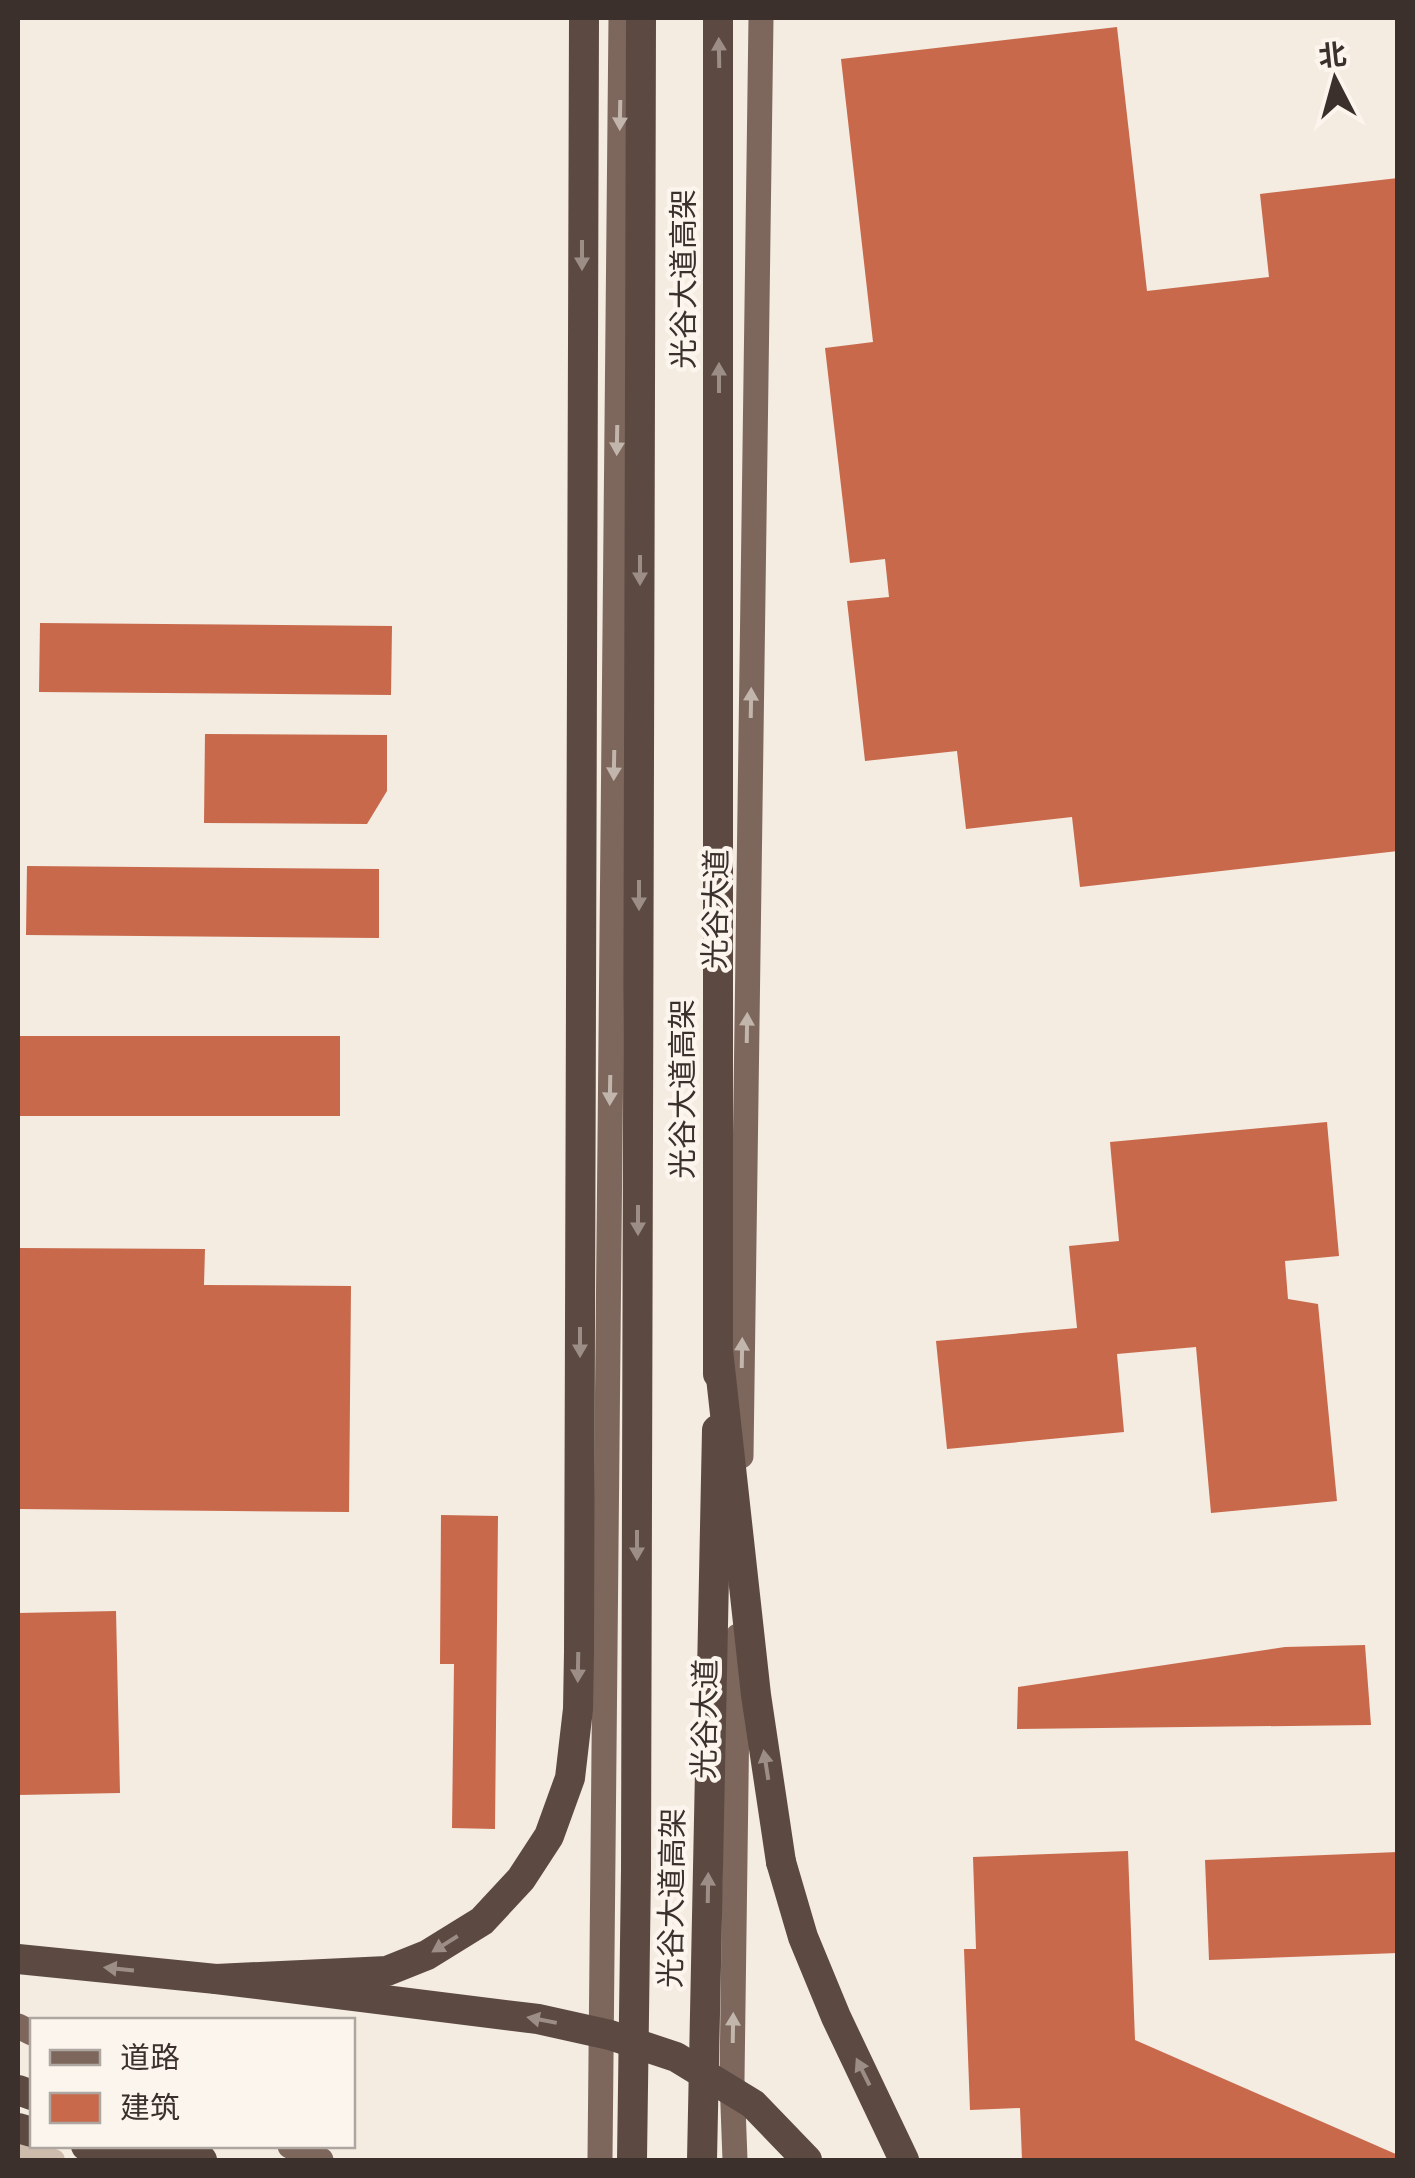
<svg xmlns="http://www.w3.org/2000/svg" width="1415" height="2178" font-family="'DejaVu Sans','Noto Sans SC',sans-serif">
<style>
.building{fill:#c8694b}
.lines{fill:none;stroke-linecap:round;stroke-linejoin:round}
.lane{stroke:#cdbbac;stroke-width:22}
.primary{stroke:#7d675c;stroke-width:25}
.highway{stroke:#5c4a42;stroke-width:30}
.highway-bridge{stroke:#5c4a42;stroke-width:30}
.oneway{fill:#9c8e87}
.oneway2{fill:#c2b5ac}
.labels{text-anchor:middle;stroke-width:9;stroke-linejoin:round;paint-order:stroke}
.street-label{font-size:30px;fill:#3b302b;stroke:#fbf5ee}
</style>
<rect width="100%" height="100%" fill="#f4ebe1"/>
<!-- building -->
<g class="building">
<polygon points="1117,27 1147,291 1269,277 1260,194 1398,178 1398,851 1080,887 1072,817 966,829 957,751 865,761 847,601 889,597 885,559 850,563 825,348 873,342 841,59"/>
<polygon points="40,623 392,626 391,695 39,692"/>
<polygon points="205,734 387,735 387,791 367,824 204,823"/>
<polygon points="27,866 379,869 379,938 26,935"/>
<rect x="18" y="1036" width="322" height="80"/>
<polygon points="1327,1122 1339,1256 1285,1261 1288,1299 1318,1304 1337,1501 1211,1513 1196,1347 1117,1354 1124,1432 947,1449 936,1341 1077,1328 1069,1246 1119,1241 1110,1142"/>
<polygon points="20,1248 205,1249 204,1285 351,1286 349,1512 18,1509"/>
<polygon points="441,1515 498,1516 495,1829 452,1828 454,1664 440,1664"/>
<polygon points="116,1611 120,1793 18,1795 18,1613"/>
<polygon points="1365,1645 1371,1725 1017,1729 1018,1687 1285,1647"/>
<polygon points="1128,1851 1135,2040 1398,2155 1398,2160 1022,2160 1020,2108 970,2110 964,1949 976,1949 973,1857"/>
<polygon points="1398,1852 1398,1953 1209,1960 1205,1860"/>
</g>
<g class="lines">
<!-- lane -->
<polyline class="lane" points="18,2147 54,2160"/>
<!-- primary -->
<g class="primary">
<polyline points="741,1456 761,18"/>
<polyline points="18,2026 32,2033"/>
<polyline points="290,2146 321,2160"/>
<polyline points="600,2160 621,18"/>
<polyline points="735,2160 732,2079 738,1636"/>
</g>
<!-- highway -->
<g class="highway">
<polyline points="718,1374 718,18"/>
<polyline points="781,1862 803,1937 836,2017 904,2160"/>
<polyline points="18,1959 216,1979 387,1971 427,1955 482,1921 521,1879 549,1836 570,1778 578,1709 579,1652 584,18"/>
<polyline points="18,2090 32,2095"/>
<polyline points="18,2128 32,2132"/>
<polyline points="86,2146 145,2160"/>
<polyline points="165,2146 202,2160"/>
<polyline points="632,2160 636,1870 641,18"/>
<polyline points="702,2160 717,1430"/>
</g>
<!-- highway-bridge -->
<g class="highway-bridge">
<polyline points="718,1350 756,1695 781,1862"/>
<polyline points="216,1979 538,2019 610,2035 676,2057 753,2104 807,2160"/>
</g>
</g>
<!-- one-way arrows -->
<defs><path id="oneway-solid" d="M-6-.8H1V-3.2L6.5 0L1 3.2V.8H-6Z" transform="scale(2.5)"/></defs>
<g class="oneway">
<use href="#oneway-solid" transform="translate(719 53) rotate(-91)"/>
<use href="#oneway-solid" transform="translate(582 255) rotate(90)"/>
<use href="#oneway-solid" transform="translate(719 378) rotate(-90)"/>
<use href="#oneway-solid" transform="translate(640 570) rotate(90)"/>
<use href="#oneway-solid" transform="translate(639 895) rotate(90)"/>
<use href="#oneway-solid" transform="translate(638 1220) rotate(90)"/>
<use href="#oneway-solid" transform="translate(580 1342) rotate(90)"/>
<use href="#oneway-solid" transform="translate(637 1545) rotate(90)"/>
<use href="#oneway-solid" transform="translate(578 1667) rotate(91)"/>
<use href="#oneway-solid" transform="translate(766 1765) rotate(-99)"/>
<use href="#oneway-solid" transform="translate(708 1888) rotate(-89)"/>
<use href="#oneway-solid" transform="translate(445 1944) rotate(148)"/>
<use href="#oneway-solid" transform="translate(119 1969) rotate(-174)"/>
<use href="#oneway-solid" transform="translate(542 2020) rotate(-169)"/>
<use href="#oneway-solid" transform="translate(863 2072) rotate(-116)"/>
</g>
<g class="oneway2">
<use href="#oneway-solid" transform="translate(620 115) rotate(91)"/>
<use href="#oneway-solid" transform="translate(617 440) rotate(91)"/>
<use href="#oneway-solid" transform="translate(751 703) rotate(-89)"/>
<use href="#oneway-solid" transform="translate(614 765) rotate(91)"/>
<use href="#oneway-solid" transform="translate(747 1028) rotate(-89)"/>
<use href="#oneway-solid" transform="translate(610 1090) rotate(91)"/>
<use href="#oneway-solid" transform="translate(742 1353) rotate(-89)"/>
<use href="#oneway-solid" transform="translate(733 2028) rotate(-89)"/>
</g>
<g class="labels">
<!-- street labels -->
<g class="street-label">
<text transform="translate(684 279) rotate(-90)" y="10">光谷大道高架</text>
<text transform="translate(716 909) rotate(-89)" y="10">光谷大道</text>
<text transform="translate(683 1089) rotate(-90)" y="10">光谷大道高架</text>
<text transform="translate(705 1719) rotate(-89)" y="10">光谷大道</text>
<text transform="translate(672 1898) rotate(-89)" y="10">光谷大道高架</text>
</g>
</g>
<!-- border -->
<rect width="1415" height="2178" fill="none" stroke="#3b302b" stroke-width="40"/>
<!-- legend -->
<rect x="30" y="2018" width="325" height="130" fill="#fbf5ee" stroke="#aea6a0" stroke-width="2.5"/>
<rect x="50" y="2050" width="50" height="15" fill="#7d675c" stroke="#aea6a0" stroke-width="2.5"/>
<text x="120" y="2068" font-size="30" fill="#3b302b">道路</text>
<rect x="50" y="2093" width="50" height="30" fill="#c8694b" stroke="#aea6a0" stroke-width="2.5"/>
<text x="120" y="2118" font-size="30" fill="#3b302b">建筑</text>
<!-- north arrow -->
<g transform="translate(1335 80) rotate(354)" stroke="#fbf5ee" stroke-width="8" paint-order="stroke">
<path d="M0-8L18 38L0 25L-18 38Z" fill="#3b302b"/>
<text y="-15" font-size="28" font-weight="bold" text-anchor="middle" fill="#3b302b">北</text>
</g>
</svg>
